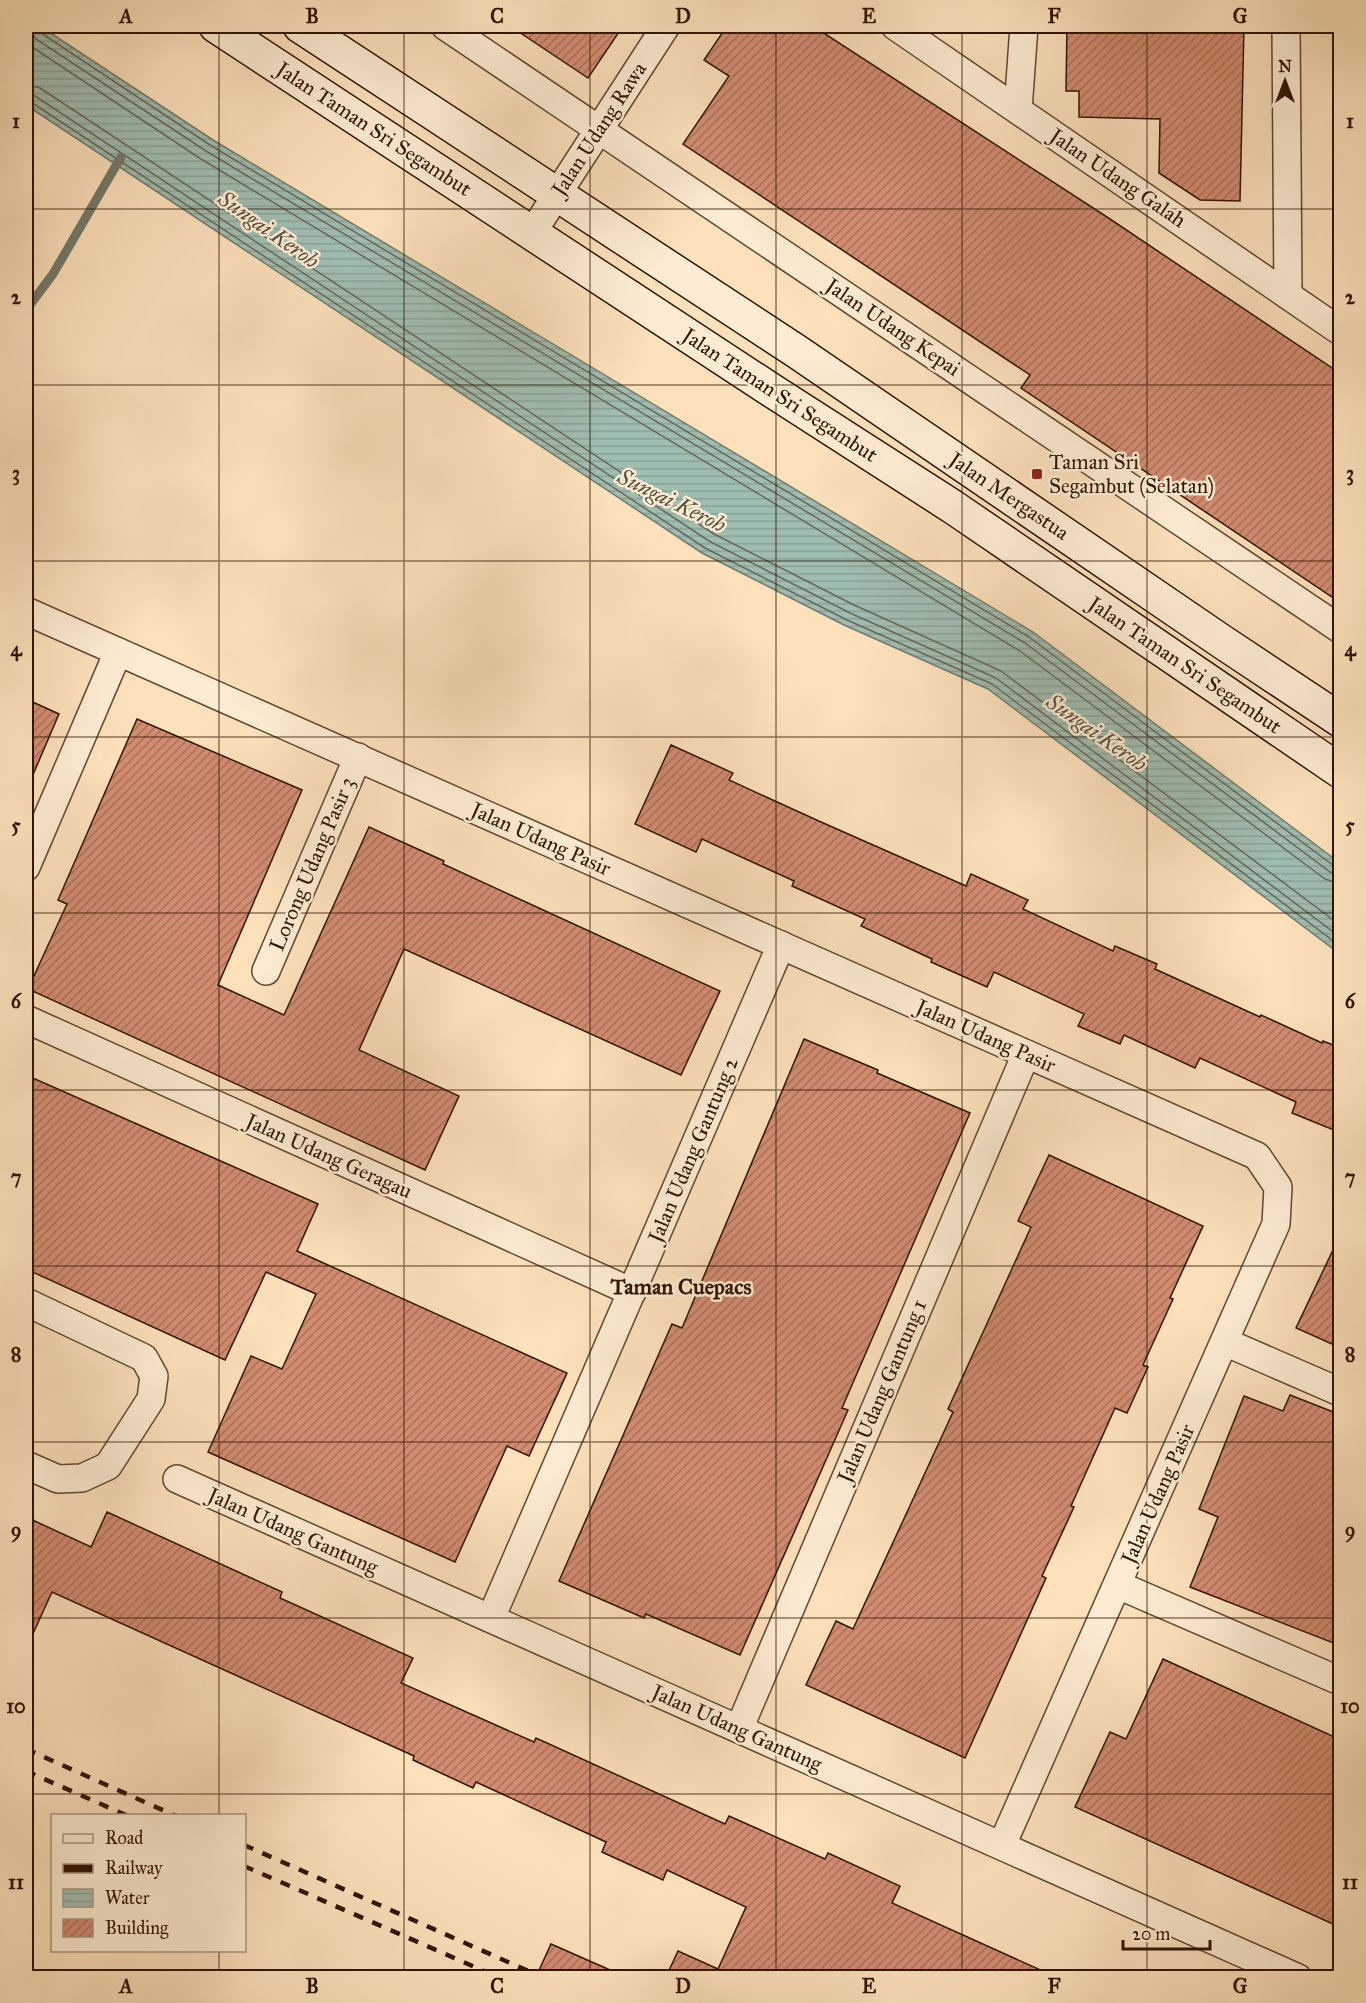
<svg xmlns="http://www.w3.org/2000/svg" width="1366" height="2003" font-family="'IM FELL Great Primer',serif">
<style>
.water{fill:url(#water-rules);stroke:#73796a;stroke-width:1.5}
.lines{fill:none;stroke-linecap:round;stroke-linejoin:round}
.shore{stroke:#686858;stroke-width:1.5}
.stream{stroke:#73796a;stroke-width:9}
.building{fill:url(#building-hatch);stroke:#301400;stroke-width:1.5}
.street-casing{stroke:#63472f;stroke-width:30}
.secondary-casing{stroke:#301400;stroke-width:36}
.street{stroke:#fdecd3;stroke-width:27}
.secondary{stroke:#fdecd3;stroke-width:33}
.rail{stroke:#301400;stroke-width:4.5;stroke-dasharray:10 10;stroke-linecap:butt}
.grid{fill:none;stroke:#301400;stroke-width:1.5;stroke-opacity:0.55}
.poi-dot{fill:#8f2418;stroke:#fdecd3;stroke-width:2}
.labels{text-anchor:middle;stroke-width:5;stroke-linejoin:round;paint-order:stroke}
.street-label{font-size:21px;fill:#301400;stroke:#fdecd3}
.poi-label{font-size:21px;fill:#301400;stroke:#fdecd3;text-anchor:start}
.water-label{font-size:22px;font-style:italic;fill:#574f3e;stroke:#fdecd3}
.neighbourhood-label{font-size:22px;font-weight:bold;fill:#301400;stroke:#fdecd3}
.neatline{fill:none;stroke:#301400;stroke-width:2}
.grid-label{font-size:20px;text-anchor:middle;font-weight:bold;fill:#301400}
</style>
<defs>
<pattern id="water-rules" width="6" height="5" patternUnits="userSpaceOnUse" patternTransform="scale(1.5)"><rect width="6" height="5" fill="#9fbdb1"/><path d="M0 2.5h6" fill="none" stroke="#89a296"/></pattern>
<pattern id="building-hatch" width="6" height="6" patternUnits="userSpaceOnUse" patternTransform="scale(1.5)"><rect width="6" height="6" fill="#d28c70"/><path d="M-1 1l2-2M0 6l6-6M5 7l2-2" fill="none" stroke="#ab715a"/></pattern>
</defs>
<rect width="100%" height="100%" fill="#fce1bb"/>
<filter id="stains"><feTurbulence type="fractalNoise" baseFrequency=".00333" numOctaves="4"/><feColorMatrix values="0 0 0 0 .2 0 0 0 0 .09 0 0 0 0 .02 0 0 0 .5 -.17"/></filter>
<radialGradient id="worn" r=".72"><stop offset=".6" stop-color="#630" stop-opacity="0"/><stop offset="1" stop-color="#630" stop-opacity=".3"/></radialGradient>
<!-- water -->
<polygon class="water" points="26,26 40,26 213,140 1033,632 1340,863 1340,954 988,689 844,625 702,553 26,105"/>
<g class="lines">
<!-- shore -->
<g class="shore">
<polyline points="30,26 32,33 36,39 206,151 1025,643 1330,872 1340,875"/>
<polyline points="38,26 41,33 210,145 1029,637 1334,866 1340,867"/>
<polyline points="26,41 32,47 201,159 1020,651 1325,879 1340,884"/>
<polyline points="26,84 40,88 714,534 854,605 1001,671 1340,925"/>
<polyline points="26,93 35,96 709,541 850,613 996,678 1340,937"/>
<polyline points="26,101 31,102 705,548 847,620 992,684 1340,946"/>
</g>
<!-- stream -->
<polyline class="stream" points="26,310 53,274 121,157"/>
</g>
<!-- building -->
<g class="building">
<polygon points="510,26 623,26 588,78"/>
<polygon points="727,26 813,26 1110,219 1341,374 1341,603 1021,388 1030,375 683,144 729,76 704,60"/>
<polygon points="1067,26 1244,26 1240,201 1200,200 1159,173 1160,119 1079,117 1079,91 1066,91"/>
<polygon points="26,699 59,714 26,791"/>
<polygon points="137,719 302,790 218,985 284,1015 369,827 444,861 443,864 720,991 681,1075 404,949 359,1050 459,1096 425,1170 28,989 67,904 58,900"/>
<polygon points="671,745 733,773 729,780 821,822 966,886 971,874 1028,900 1023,909 1113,951 1115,946 1157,964 1155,969 1260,1017 1261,1015 1322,1043 1323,1041 1341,1048 1341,1133 1292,1113 1296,1102 1200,1058 1195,1068 1124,1035 1120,1044 1078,1026 1084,1014 994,972 987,987 931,962 932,959 861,926 865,919 792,886 794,881 702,839 696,852 635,824"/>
<polygon points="804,1039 878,1070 877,1073 970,1113 842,1408 848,1410 740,1655 646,1614 644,1618 559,1581 672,1324 682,1328"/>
<polygon points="26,1075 318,1204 297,1251 567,1373 529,1456 507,1446 455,1562 208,1452 251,1356 282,1369 316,1294 266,1272 225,1360 26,1269"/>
<polygon points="1049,1155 1203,1226 1170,1298 1173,1299 1143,1365 1148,1367 1127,1413 1115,1408 1071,1506 1074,1507 1042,1576 1046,1578 965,1758 806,1685 836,1621 853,1629 908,1510 953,1412 948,1409 1031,1227 1018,1221"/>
<polygon points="1341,1233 1341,1348 1296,1328"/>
<polygon points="1290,1395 1341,1415 1341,1646 1190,1587 1218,1517 1199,1509 1244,1396 1283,1411"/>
<polygon points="107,1512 282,1592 280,1598 413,1658 401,1683 534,1742 536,1738 725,1824 729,1816 825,1859 828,1853 900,1886 892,1903 1056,1977 666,1977 678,1951 718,1969 746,1907 667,1870 663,1880 602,1852 606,1842 476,1782 473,1788 413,1760 414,1756 52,1592 26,1649 26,1517 91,1547"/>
<polygon points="1163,1659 1341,1740 1341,1912 1335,1925 1075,1807 1110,1732 1126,1739"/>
<polygon points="551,1944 626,1977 536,1977"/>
</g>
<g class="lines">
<!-- street casing -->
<g class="street-casing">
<g id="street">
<polyline points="445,26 1340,629"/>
<polyline points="895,26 1340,331"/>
<polyline points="1286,26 1288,295"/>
<polyline points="1018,110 1024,26"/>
<polyline points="532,233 666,26"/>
<polyline points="26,611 1257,1156 1278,1187 1276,1224 1002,1845"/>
<polyline points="26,867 118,652"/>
<polyline points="266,971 358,757"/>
<polyline points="26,1019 632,1292"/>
<polyline points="26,1302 144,1358 154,1376 151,1399 108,1466 82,1478 58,1479 26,1465"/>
<polyline points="1225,1342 1340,1392"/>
<polyline points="177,1479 1298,1978"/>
<polyline points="1118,1585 1340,1681"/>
<polyline points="491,1618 781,945"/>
<polyline points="739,1729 1026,1054"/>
</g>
</g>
<!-- secondary casing -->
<g class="secondary-casing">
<g id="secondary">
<polyline points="216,26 771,390 953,507 1340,771"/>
<polyline points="300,26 796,351 1221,641 1340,720"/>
</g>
</g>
<!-- street -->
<use href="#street" class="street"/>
<!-- secondary -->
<use href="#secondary" class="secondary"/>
<!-- rail -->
<g class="rail">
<polyline points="26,1749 176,1816"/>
<polyline points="26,1771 128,1816"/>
<polyline points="244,1845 544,1978"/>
<polyline points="244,1866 500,1978"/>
</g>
</g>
<!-- grid -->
<path class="grid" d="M219 26V1816M404 26V1978M590 26V1978M776 26V1978M962 26V1978M1147 26V1978M26 209H1340M26 385H1340M26 561H1340M26 737H1340M26 913H1340M26 1090H1340M26 1266H1340M26 1442H1340M26 1618H1340M26 1794H1340M219 1950V1978"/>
<!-- markers -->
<rect class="poi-dot" x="1031" y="468" width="12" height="12" rx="3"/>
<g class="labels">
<!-- street labels -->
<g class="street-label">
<text transform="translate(374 129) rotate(33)" y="7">Jalan Taman Sri Segambut</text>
<text transform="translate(599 129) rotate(-57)" y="7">Jalan Udang Rawa</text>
<text transform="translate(1118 178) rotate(34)" y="7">Jalan Udang Galah</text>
<text transform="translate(893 327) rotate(34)" y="7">Jalan Udang Kepai</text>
<text transform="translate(780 395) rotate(33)" y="7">Jalan Taman Sri Segambut</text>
<text transform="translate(1009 496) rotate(34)" y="7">Jalan Mergastua</text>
<text transform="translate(1185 665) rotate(34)" y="7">Jalan Taman Sri Segambut</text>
<text transform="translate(541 839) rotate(24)" y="7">Jalan Udang Pasir</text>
<text transform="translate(312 864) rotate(-67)" y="7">Lorong Udang Pasir 3</text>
<text transform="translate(986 1036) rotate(24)" y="7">Jalan Udang Pasir</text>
<text transform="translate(693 1150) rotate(-67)" y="7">Jalan Udang Gantung 2</text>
<text transform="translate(329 1156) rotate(24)" y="7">Jalan Udang Geragau</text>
<text transform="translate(882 1391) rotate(-67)" y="7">Jalan Udang Gantung 1</text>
<text transform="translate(1158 1494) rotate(-66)" y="7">Jalan Udang Pasir</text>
<text transform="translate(293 1531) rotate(24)" y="7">Jalan Udang Gantung</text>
<text transform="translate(737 1728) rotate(24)" y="7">Jalan Udang Gantung</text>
</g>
<!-- poi labels -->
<g class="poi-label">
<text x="1049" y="469">Taman Sri<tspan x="1049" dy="24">Segambut (Selatan)</tspan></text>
</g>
<!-- water labels -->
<g class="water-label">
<text transform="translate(269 229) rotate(35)" y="8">Sungai Keroh</text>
<text transform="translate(672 500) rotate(26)" y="8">Sungai Keroh</text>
<text transform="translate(1097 732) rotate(35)" y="8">Sungai Keroh</text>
</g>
<!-- neighbourhood labels -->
<g class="neighbourhood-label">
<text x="681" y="1294">Taman Cuepacs</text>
</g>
</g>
<!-- margin -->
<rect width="1366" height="2003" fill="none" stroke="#fce1bb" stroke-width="66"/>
<!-- legend -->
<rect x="51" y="1814" width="195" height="138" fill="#fdecd3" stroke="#ab967f" stroke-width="1.5"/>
<rect x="63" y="1834" width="30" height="9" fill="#fdecd3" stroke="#ab967f" stroke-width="1.5"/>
<text x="105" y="1844" font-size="18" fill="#301400">Road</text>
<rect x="63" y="1864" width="30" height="9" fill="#301400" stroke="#ab967f" stroke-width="1.5"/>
<text x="105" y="1874" font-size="18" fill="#301400">Railway</text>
<rect x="63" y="1889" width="30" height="18" fill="url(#water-rules)" stroke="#ab967f" stroke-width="1.5"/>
<text x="105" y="1904" font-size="18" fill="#301400">Water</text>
<rect x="63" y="1919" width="30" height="18" fill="url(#building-hatch)" stroke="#ab967f" stroke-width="1.5"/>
<text x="105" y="1934" font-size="18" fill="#301400">Building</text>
<!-- north arrow -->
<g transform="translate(1285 81)" stroke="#fdecd3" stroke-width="4.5" paint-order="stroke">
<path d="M0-4.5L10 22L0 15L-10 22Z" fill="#301400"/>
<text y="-9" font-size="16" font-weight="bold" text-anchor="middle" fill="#301400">N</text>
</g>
<!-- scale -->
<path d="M1123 1940v9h87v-9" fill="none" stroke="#301400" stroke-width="3"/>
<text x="1132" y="1940" font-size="18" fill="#301400" stroke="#fdecd3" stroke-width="4.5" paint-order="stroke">20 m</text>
<rect x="33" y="33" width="1300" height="1937" class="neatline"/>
<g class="grid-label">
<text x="126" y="23">A</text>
<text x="312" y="23">B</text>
<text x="497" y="23">C</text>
<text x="683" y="23">D</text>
<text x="869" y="23">E</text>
<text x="1054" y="23">F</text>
<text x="1240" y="23">G</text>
<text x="16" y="128">1</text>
<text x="1350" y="128">1</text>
<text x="16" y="304">2</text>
<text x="1350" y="304">2</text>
<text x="16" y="480">3</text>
<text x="1350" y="480">3</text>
<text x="16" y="656">4</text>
<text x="1350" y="656">4</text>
<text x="16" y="832">5</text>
<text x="1350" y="832">5</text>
<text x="16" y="1008">6</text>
<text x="1350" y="1008">6</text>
<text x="16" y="1184">7</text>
<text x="1350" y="1184">7</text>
<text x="16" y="1361">8</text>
<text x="1350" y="1361">8</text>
<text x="16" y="1537">9</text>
<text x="1350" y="1537">9</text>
<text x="16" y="1713">10</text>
<text x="1350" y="1713">10</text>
<text x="16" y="1889">11</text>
<text x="1350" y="1889">11</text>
<text x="126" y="1993">A</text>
<text x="312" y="1993">B</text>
<text x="497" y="1993">C</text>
<text x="683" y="1993">D</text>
<text x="869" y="1993">E</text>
<text x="1054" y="1993">F</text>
<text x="1240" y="1993">G</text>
</g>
<rect width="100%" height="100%" filter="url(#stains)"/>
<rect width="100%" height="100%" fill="url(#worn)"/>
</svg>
